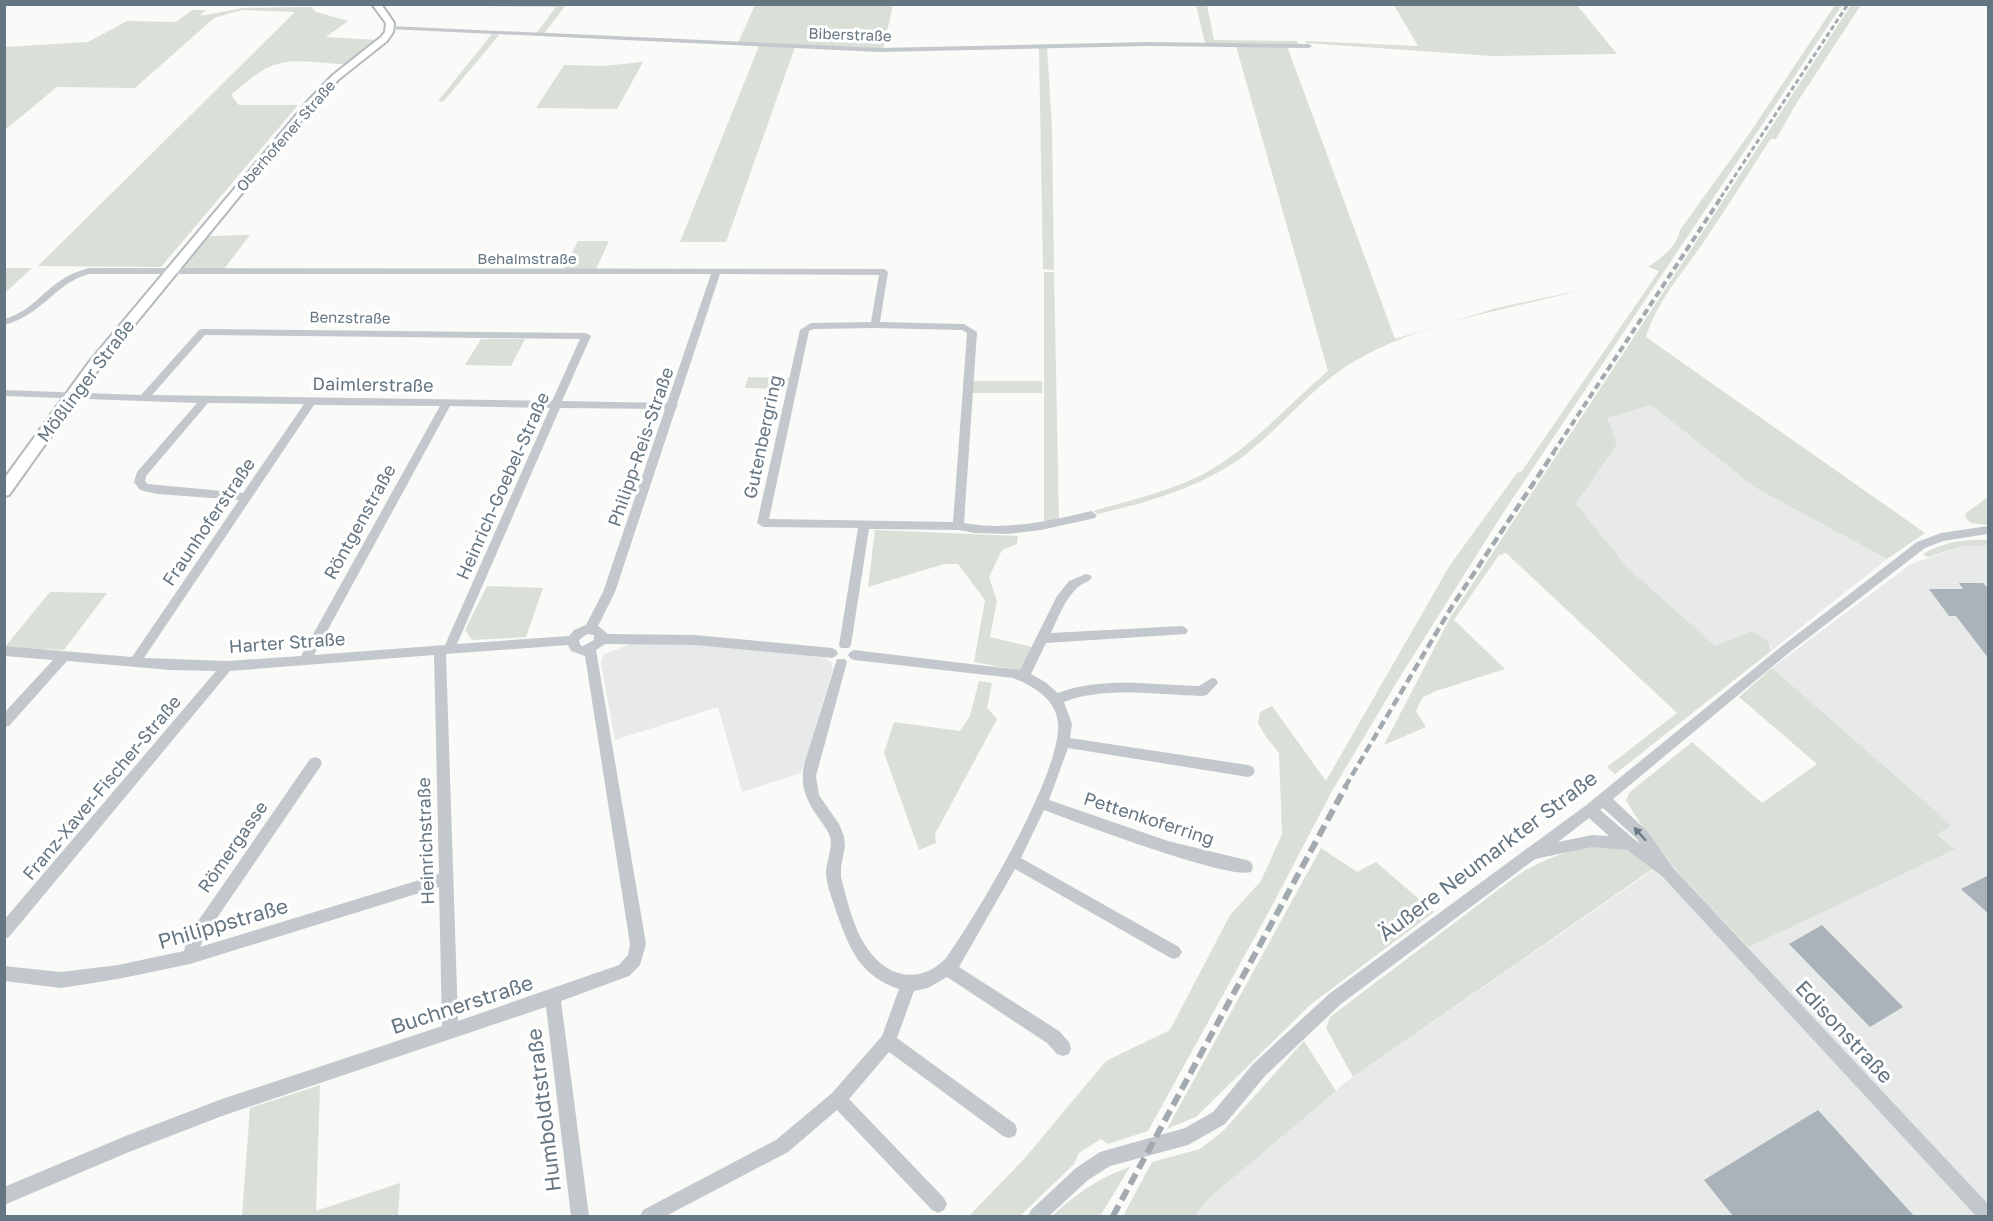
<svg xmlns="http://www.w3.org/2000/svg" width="1993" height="1221" font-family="'Golos Text',sans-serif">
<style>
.built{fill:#e8e9e9}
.green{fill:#dadfd7}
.building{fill:#aab3b9}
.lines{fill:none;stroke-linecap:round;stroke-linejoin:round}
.secondary-casing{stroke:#b3babf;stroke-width:4}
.street{fill:#c3c8cc;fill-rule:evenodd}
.secondary{fill:#fff;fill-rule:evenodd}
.rail-far3{stroke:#a2aab0;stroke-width:3;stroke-dasharray:5 3;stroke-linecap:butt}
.rail-far2{stroke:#a2aab0;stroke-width:4;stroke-dasharray:7 4;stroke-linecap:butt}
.rail-far1{stroke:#a2aab0;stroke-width:4.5;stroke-dasharray:9 4.5;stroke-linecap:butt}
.rail{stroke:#a2aab0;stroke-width:6;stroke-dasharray:12 6;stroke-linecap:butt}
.oneway{fill:#6a7a87}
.labels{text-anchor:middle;stroke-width:6;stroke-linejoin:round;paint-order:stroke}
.far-street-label{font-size:15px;fill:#657683;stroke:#fff}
.street-label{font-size:18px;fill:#657683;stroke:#fff}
.near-street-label{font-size:21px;fill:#657683;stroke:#fff}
</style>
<rect width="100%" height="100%" fill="#fafaf8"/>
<!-- built -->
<g class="built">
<polygon points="1651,405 1756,488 1887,559 1771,651 1772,647 1751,631 1715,647 1628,568 1576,504 1617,444 1606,418"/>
<polygon points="1985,544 1988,545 1988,1216 1195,1216 1209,1198 1346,1082 1669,859 1749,947 1954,848 1937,833 1938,813 1772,668 1911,564 1962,546"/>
<polygon points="679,643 800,654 825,658 831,662 833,669 801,773 742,792 718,707 615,740 601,664 603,655 630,644"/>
</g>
<!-- green -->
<g class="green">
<polygon points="1576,4 1617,54 1493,56 1306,43 1306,41 1418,46 1394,5"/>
<polygon points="397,5 396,5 566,5 543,35 535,35 556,7"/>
<polygon points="755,5 893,5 883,49 738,43"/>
<polygon points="1196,5 1207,5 1214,40 1297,41 1298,44 1205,43"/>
<path d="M1835 5H1842L1503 513 1398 680 1332 791 1273 904 1148 1131 1108 1144 1101 1139 1079 1153 1074 1164 1020 1216H969L1025 1158 1106 1061 1170 1030 1230 915 1261 881 1282 834 1279 753 1264 734 1258 723 1260 712 1272 706 1326 781 1450 565 1517 473 1522 471 1659 271 1648 267C1661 258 1677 247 1680 230L1749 134Z"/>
<path d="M1851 5H1861L1796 104 1776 139H1771L1766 146C1745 178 1725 211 1703 243 1683 272 1656 303 1646 337L1925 533 1887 559 1756 488 1651 405 1607 418 1617 444 1576 504 1628 568 1715 646 1751 631 1768 641 1771 651 1615 774 1607 767 1677 713 1506 553 1499 555 1454 620 1505 669 1436 691 1423 697 1416 711 1426 727 1384 745 1450 618Z"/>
<path d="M311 7 316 12 348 21 326 37 377 40 348 64C320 64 289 55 265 69 253 76 242 86 231 95L239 105H298L161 267 38 266 295 12 242 10 214 18 135 88 57 87 5 130V47L88 42 127 21 176 22 192 10H206L200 16 243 8Z"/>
<polygon points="492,34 499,35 443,102 438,101"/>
<polygon points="759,46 795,47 726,242 680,242"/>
<path d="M1236 46H1287L1395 339 1497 308 1577 291C1506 310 1429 321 1364 356 1317 380 1286 423 1245 455 1202 487 1149 502 1098 514L1093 511C1131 500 1172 491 1207 472 1253 446 1288 405 1328 371Z"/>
<polygon points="1047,47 1052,128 1054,270 1043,269 1039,48"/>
<polygon points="643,62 617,109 536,108 564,65 602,66"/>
<polygon points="250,235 224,269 180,269 208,236"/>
<polygon points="578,241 609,241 596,269 564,269"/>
<polygon points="5,268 32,268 5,293"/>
<polygon points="1044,272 1054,272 1059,521 1044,524"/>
<polygon points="481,339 525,339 511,366 465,365"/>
<polygon points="748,377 789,378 786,389 745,388"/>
<rect x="973" y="381" width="69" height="12"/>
<polygon points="1988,497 1988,525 1971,523 1965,517 1966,513"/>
<polygon points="875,530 1018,536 1017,544 1002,550 989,577 997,601 990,637 1032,647 1021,671 974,662 985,600 958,564 944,564 868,587"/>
<path d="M1988 540V545L1962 546 1928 557 1923 554C1945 542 1964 539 1988 540Z"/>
<polygon points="487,586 543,588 526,637 472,640 465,630"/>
<polygon points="50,592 107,593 64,650 5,647"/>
<path d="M1772 668 1938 813 1951 826 1937 834 1955 849 1749 947C1706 901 1657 855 1626 800L1630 792 1692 742 1762 803 1817 764 1739 697Z"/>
<polygon points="979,681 992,683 987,708 997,719 935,834 936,843 919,850 884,753 894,722 960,731 970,716"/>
<path d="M1599 845C1623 845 1637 854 1654 868L1353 1077 1326 1028 1330 1017 1519 874C1546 858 1569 850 1599 845Z"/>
<polygon points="1321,848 1357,872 1376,862 1434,912 1310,1005 1196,1117 1167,1129"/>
<polygon points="1304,1041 1336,1091 1209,1198 1195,1216 1123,1216 1152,1162 1200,1149 1223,1131"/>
<polygon points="320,1085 316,1211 400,1183 398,1216 242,1216 250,1108"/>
<path d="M1130 1167 1100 1216H1052C1076 1194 1098 1178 1130 1167Z"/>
</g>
<!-- building -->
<g class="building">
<polygon points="1959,583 1983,583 1989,589 1989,659 1956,616 1949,616 1929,589 1963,589"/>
<polygon points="1989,875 1989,914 1961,889"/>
<polygon points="1822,925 1903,1007 1870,1027 1789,944"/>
<polygon points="1818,1110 1914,1216 1733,1216 1704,1180"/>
</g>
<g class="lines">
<!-- secondary casing -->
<g class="secondary-casing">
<polygon id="secondary" points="372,4 381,4 394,23 393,32 387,41 339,79 314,105 100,367 9,495 4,496 4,479 90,361 308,101 333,75 381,37 385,32 386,23"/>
</g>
<!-- street -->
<g class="street">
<polygon points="390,26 880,48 1148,42 1309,44 1312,46 1309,48 1148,46 880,52 388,29 388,27"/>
<path d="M89 268 884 269 888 272 880 322 964 324 977 332 964 523C1007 531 1049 521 1091 511L1097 515 1095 518 1041 530 1008 534 975 533 958 530 869 529 851 645 849 648H841L839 645 858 528 763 527 757 523 800 330 811 323 871 322 879 275 720 274 677 404 678 406 676 408 615 592 598 626 608 634 695 635 832 648 836 650 838 653 836 656 832 658 695 645 605 644 596 650 646 944 640 965 629 976 561 1001 589 1216H571L546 1007 222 1116 129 1152 4 1205V1187L128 1135 222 1099 442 1026 439 887 190 964 118 979 61 988 4 981V966L61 972 118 965 184 951 188 937 196 924 310 759 315 757 320 759 322 763 320 767 206 934 200 947 439 874 434 655 230 671 9 937 4 939V920L216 671 170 670 67 661 9 726 4 727V713L53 660 4 656V646L132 657 239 500 157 494 140 490 134 482 137 472 197 403 4 396V390L141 395 199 330 202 329 586 333 591 336 562 401 667 403 711 274H89C55 283 43 315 4 325V319C29 313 42 292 63 279 71 273 80 271 89 268ZM875 328 962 330 967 333 953 522 769 519 809 331 813 329ZM205 335 580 339 552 401 152 395ZM208 403 304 404 243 493 148 484 145 481 146 476ZM314 405 440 406 301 656 227 661 144 658ZM450 406 550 408 445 645 314 655ZM560 408 665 409 603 592 586 625 574 630 569 636 457 644ZM587 634 594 635V640L583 646 580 645 579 640ZM568 645 571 651 585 656 630 944 628 955 619 965 458 1021 446 654Z"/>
<path d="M1988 526V534L1943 541 1925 548 1790 652 1613 799 1647 831 1674 869 1988 1204V1216H1976L1662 876 1627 850 1592 847 1535 859 1341 1004 1265 1076 1225 1124 1188 1145 1110 1166 1088 1180 1049 1216H1028L1031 1210 1076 1168 1100 1152 1185 1128 1213 1112 1253 1064 1329 994 1585 806 1782 646 1917 542 1941 533ZM1603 808 1637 839 1640 844 1600 810ZM1589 818 1609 836 1592 835 1558 842Z"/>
<path d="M1086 574 1090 575 1092 578C1087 583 1080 584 1076 589 1064 601 1058 618 1051 633L1182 626 1186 628 1188 631 1186 634 1046 643 1031 674 1045 682 1058 693C1102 676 1154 685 1199 686L1212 678 1216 679 1218 683 1207 695 1202 696C1160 695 1103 686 1064 702L1072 724 1070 738 1248 765 1253 767 1255 771 1253 775 1248 777 1068 748 1049 800 1168 841 1246 860 1251 862 1253 867 1251 872C1228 880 1076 822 1044 810L1021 858 1179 947 1182 952 1179 957 1174 959 1169 957 1015 869 959 967 1059 1031 1069 1042 1071 1048 1069 1054 1063 1056 1057 1054 1047 1043 947 977 928 988 914 991 897 1038 1015 1124 1017 1130 1015 1136 1009 1138 1003 1136 889 1052 849 1099 944 1198 947 1204 944 1210 938 1213 932 1210 837 1110 788 1152 666 1216H640L643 1210 776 1140 832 1093 882 1036 899 989C860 976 850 950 837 914 833 901 827 887 826 874 826 861 833 849 830 837 828 830 822 823 818 817 805 799 799 783 805 761L837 659H845L847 662 816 776 819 795 839 824 844 836 845 846 841 867V877C847 900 853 928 867 948 887 978 920 985 946 958 977 915 1061 774 1058 724 1057 700 1034 686 1013 678L854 660 850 658 848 655 850 652 854 650 1020 670 1057 596 1069 581Z"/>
</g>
<!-- secondary -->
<use href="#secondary" class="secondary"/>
<!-- rail-far3 -->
<polyline class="rail-far3" points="1721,197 1848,4"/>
<!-- rail-far2 -->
<polyline class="rail-far2" points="1553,453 1722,196"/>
<!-- rail-far1 -->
<polyline class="rail-far1" points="1345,787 1451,608 1554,452"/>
<!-- rail -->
<polyline class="rail" points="1113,1216 1346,786"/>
</g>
<!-- one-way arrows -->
<defs><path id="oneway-solid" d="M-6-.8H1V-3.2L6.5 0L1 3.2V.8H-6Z" transform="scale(1.5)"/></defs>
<use class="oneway" href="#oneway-solid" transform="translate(1640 834) rotate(-132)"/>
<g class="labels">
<!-- far-street labels -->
<g class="far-street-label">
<text transform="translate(850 35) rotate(2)" y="5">Biberstraße</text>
<text transform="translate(286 136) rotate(-49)" y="5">Oberhofener Straße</text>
<text x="527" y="264">Behaimstraße</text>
<text transform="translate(350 318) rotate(1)" y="5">Benzstraße</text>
</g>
<!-- street labels -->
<g class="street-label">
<text transform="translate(86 381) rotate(-53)" y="6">Mößlinger Straße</text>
<text transform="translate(373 385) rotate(1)" y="6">Daimlerstraße</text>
<text transform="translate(763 437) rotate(-78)" y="6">Gutenbergring</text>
<text transform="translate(641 447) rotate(-71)" y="6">Philipp-Reis-Straße</text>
<text transform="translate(503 486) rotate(-66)" y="6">Heinrich-Goebel-Straße</text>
<text transform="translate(209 522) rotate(-56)" y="6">Fraunhoferstraße</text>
<text transform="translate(360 522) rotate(-61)" y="6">Röntgenstraße</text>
<text transform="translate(287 643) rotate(-4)" y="6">Harter Straße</text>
<text transform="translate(102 788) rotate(-50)" y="6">Franz-Xaver-Fischer-Straße</text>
<text transform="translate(1149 819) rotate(18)" y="6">Pettenkoferring</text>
<text transform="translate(426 841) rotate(-92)" y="6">Heinrichstraße</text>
<text transform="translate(233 847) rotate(-55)" y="6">Römergasse</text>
</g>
<!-- near-street labels -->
<g class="near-street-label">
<text transform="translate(1488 856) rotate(-37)" y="7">Äußere Neumarkter Straße</text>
<text transform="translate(223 924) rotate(-16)" y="7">Philippstraße</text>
<text transform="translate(462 1005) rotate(-18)" y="7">Buchnerstraße</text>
<text transform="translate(1844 1032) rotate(47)" y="7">Edisonstraße</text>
<text transform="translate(544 1110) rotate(-97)" y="7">Humboldtstraße</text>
</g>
</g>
<!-- border -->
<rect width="1993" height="1221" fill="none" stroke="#657683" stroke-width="12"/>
</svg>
